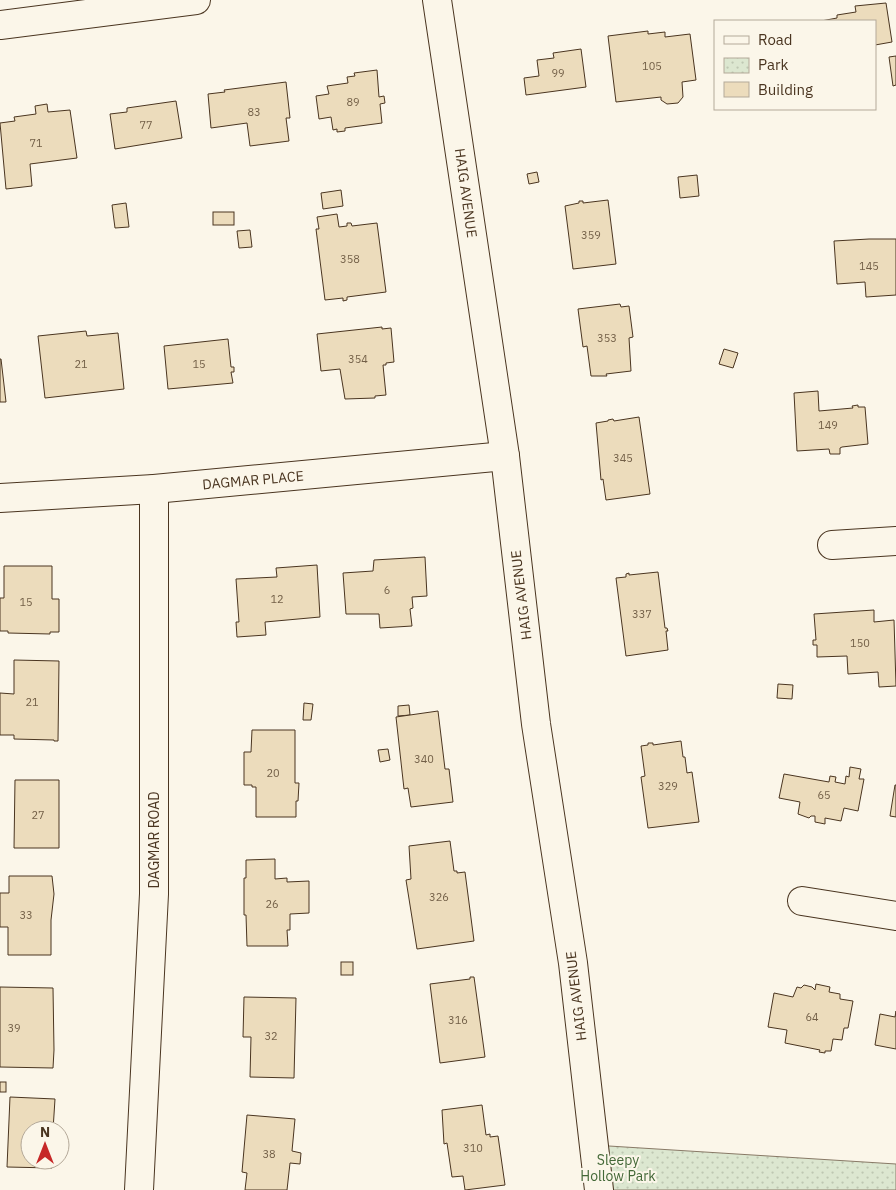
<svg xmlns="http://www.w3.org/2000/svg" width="896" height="1190" font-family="'IBM Plex Sans',sans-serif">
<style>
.park{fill:url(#park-dots);stroke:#887966}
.building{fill:#ecdcbc;stroke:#4a3520}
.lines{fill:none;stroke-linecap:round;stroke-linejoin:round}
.street-casing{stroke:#4a3520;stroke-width:30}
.street{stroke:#fbf6e9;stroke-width:28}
.labels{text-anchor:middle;stroke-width:4;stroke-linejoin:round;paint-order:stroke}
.number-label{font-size:11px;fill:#725f47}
.street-label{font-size:14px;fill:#4a3520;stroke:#fbf6e9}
.park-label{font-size:14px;fill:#436837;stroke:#fbf6e9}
</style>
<defs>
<pattern id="park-dots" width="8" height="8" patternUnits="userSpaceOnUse" patternTransform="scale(1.25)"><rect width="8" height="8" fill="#dce7d0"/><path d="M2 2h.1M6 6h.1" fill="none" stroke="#bec7b2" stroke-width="1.8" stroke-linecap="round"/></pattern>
</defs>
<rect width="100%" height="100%" fill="#fbf6e9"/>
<!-- park -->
<polygon class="park" points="593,1145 896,1164 896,1190 599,1190"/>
<!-- building -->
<g class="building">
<polygon points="886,3 892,42 875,45 875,21 821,21 837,18 837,15 856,12 855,6"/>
<polygon points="648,31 648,34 665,32 665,37 690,34 696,80 682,82 683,97 678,103 667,104 661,100 661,97 616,102 608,36"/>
<polygon points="581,49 586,87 526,95 524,78 539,76 537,60 554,58 553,53"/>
<polygon points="896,56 896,85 893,86 889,57"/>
<polygon points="377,70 379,97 384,96 385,103 380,104 382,123 345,128 345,131 337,132 337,129 333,130 331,117 319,119 316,96 329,94 327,86 348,83 347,77 355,76 354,73"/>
<polygon points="286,82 290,118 286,118 289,141 250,146 247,123 211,128 208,94 225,92 224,90"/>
<polygon points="176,101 182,138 115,149 110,114 127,112 127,108"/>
<polygon points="47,104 48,112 70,110 77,158 30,164 32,186 6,189 0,123 15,121 14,117 36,114 35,106"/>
<polygon points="537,172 539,182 529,184 527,174"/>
<polygon points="697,175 699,196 680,198 678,177"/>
<polygon points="341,190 343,206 323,209 321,193"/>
<polygon points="608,200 616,264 573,269 565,206 579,203 579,201 583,201 583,203"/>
<polygon points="126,203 129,227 115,228 112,205"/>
<rect x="213" y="212" width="21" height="13"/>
<polygon points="337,214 339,227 347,226 347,223 351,223 352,226 377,223 386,292 347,297 347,300 343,301 343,298 325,300 316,229 319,229 317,217"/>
<polygon points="250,230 252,247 239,248 237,231"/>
<polygon points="869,239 896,239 896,295 866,297 865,282 837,284 834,241"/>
<polygon points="620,304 621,307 629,306 633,337 629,338 631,371 606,374 607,376 591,376 587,346 583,347 578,309"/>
<polygon points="382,327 382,329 391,328 394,362 386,363 386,365 383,365 386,395 375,396 375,398 345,399 340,369 321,371 317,334"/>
<polygon points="86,331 87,336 118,333 124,389 45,398 38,336"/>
<polygon points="228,339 231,367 234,367 234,372 231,372 233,383 168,389 164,346"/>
<polygon points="724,349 738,353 733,368 719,364"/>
<polygon points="0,359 1,359 6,402 0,402"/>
<polygon points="818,391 819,411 853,408 852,406 858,405 858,407 865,407 868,444 842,447 840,448 840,454 830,454 829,449 797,451 794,393"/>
<polygon points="639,417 650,494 606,500 603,479 601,480 596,423 608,421 608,420 613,419 614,421"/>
<polygon points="425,557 427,596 412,597 413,608 410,609 412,626 380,628 379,614 346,614 343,573 373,571 374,560"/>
<polygon points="317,565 320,617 265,622 266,635 237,637 236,622 239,622 236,579 277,577 276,568"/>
<polygon points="4,566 52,566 52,599 59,599 59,632 50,632 50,634 8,633 8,631 0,631 0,598 4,598"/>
<polygon points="658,572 665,628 667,628 668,631 666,631 668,650 626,656 616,578 626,577 626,574 629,573 629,575"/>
<polygon points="874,610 874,622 894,620 896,686 879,687 878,672 848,674 847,656 817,657 817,645 813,645 813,640 816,640 814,614"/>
<polygon points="14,660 59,661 58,741 54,741 54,740 14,739 14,735 0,735 0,693 14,694"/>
<polygon points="778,684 793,685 792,699 777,698"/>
<polygon points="304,703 313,704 311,720 303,720"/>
<polygon points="409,705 410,715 398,716 398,706"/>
<polygon points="438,711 445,769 449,769 453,802 411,807 408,788 404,789 396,717"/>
<polygon points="252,730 295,730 295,783 299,783 298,801 296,801 296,817 256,817 256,787 252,787 252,785 244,785 244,752 251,752"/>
<polygon points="681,741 683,757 685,757 687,773 692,772 699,822 648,828 641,777 645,776 641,746 648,745 648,743 653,743 653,745"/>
<polygon points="388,749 390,760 380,762 378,750"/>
<polygon points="850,767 861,769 859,779 864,779 858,811 844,808 841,821 825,818 825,824 815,822 815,816 811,816 809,818 798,814 800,802 779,798 784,774 829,782 830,776 836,777 835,782 845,784 846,776 849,777"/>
<polygon points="15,780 59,780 59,848 14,848"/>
<polygon points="895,785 896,785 896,817 890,816"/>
<polygon points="450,841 454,871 457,871 457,873 465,872 474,941 417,949 406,880 411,879 409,846"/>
<polygon points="275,859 275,879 287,878 287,882 309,881 309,913 290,914 290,930 287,930 288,946 247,946 246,915 244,915 244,878 246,878 246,860"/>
<polygon points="9,876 52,876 54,894 51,920 51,955 8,955 8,927 0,927 0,893 9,893"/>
<rect x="341" y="962" width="12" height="13"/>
<polygon points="470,977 474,977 485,1057 440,1063 430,984 470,979"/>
<polygon points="816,984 830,987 829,992 840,994 840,999 853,1001 848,1028 844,1028 842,1040 833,1039 831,1051 825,1051 825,1053 819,1052 820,1050 785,1043 787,1030 768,1027 774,993 793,997 797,987 801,988 804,985 812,987 815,990"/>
<polygon points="0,987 53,988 54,1050 53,1068 0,1067"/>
<polygon points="244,997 296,998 294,1078 250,1077 251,1037 243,1037"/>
<polygon points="896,1011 896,1049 875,1045 880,1014 895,1017"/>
<rect x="0" y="1082" width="6" height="10"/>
<polygon points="10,1097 55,1099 53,1130 30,1130 30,1160 52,1160 52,1168 7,1167"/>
<polygon points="482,1105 486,1135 490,1134 490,1137 498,1136 505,1185 465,1190 463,1176 452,1177 447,1143 444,1144 442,1110"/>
<polygon points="247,1115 295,1119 292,1151 301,1153 300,1164 290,1163 287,1190 245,1190 247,1173 242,1172"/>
</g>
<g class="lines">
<!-- street casing -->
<g class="street-casing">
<g id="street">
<polyline points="437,0 505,456 536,724 573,963 599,1190"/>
<polyline points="0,25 196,0"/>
<polyline points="0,498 154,489 505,456"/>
<polyline points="832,545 896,541"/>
<polyline points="802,901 896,916"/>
<polyline points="139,1190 154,894 154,489"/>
</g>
</g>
<!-- street -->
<use href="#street" class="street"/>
</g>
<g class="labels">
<!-- number labels -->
<g class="number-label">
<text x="652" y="70">105</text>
<text x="558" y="77">99</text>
<text x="353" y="106">89</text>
<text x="254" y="116">83</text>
<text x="146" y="129">77</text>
<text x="36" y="147">71</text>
<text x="591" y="239">359</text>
<text x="350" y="263">358</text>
<text x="869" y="270">145</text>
<text x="607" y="342">353</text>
<text x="358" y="363">354</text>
<text x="81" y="368">21</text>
<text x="199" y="368">15</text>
<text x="828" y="429">149</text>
<text x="623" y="462">345</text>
<text x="387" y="594">6</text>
<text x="277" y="603">12</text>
<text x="26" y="606">15</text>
<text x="642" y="618">337</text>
<text x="860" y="647">150</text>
<text x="32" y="706">21</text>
<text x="424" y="763">340</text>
<text x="273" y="777">20</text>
<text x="668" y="790">329</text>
<text x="824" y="799">65</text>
<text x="38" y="819">27</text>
<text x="439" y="901">326</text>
<text x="272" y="908">26</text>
<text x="26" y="919">33</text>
<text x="812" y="1021">64</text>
<text x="458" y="1024">316</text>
<text x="14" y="1032">39</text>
<text x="271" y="1040">32</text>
<text x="473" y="1152">310</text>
<text x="269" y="1158">38</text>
</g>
<!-- street labels -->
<g class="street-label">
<text transform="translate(466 193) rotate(82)" y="5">HAIG AVENUE</text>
<text transform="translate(253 480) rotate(-5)" y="5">DAGMAR PLACE</text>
<text transform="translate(521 595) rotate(-97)" y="5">HAIG AVENUE</text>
<text transform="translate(154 840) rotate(-90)" y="5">DAGMAR ROAD</text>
<text transform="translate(576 996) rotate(-97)" y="5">HAIG AVENUE</text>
</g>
<!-- park labels -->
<g class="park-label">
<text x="618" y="1165">Sleepy<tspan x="618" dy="16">Hollow Park</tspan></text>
</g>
</g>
<!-- legend -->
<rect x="714" y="20" width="162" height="90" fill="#fbf6e9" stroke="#b4a999"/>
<rect x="724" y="36" width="25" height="8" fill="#fbf6e9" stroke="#b4a999"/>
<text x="758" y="45" font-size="15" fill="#4a3520">Road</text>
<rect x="724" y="58" width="25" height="15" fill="url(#park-dots)" stroke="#b4a999"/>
<text x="758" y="70" font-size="15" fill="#4a3520">Park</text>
<rect x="724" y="82" width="25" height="15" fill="#ecdcbc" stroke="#b4a999"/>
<text x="758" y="95" font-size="15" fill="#4a3520">Building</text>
<!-- north arrow -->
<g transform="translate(45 1145)"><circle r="24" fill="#fbf6e9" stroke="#b4a999"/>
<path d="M0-4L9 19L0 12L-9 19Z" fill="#c62828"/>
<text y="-8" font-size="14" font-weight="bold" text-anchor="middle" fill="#4a3520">N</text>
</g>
</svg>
